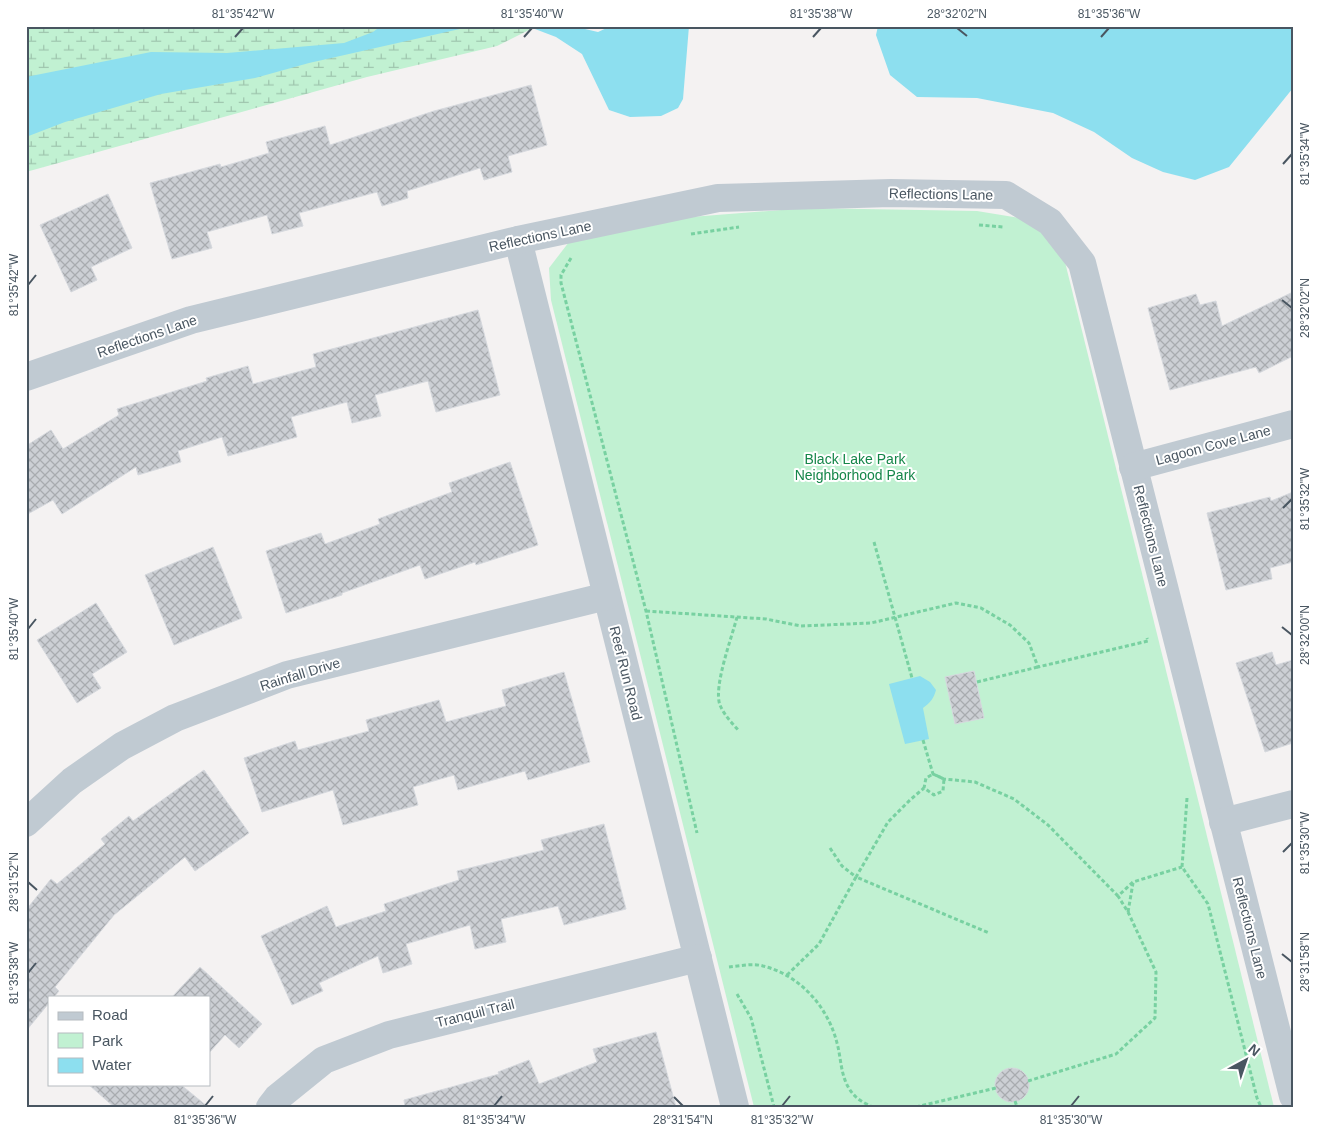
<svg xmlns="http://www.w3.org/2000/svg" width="1319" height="1133" font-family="Arial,sans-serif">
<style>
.green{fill:#c1f1d2}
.wetland{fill:url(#wetland-marsh)}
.water{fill:#8ddfef}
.building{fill:url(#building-cross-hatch);stroke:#d6d9de}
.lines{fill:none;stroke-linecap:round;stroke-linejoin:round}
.path{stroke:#78d1a1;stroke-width:3;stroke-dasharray:4 2.5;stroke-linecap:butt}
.minor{stroke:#c0cad2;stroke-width:28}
.ticks{fill:none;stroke:#495661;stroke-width:2}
.labels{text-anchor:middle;stroke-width:4;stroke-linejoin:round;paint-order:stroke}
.street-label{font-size:14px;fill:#495661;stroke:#fff}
.park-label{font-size:14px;fill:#158649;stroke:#fff}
.neatline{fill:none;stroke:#495661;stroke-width:2}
.ticks-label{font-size:12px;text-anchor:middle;fill:#495661}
</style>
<defs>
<pattern id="wetland-marsh" width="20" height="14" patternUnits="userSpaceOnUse" patternTransform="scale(1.25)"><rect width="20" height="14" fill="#c1f1d2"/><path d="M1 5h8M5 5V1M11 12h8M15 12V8" fill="none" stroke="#9fc6ae"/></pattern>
<pattern id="building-cross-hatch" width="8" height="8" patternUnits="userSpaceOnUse" patternTransform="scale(1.25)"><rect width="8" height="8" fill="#cccfd4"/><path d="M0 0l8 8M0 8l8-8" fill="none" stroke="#a8abaf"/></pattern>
</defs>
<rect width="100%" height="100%" fill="#f4f2f2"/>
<!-- green -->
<polygon class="green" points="807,208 977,211 1019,218 1043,232 1064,258 1274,1107 754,1107 551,300 549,268 569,242 678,218"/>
<!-- wetland -->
<polygon class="wetland" points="26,26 537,26 497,46 367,77 26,172"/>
<!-- water -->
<g class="water">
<polygon points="381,26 473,26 309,63 255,78 161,94 65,122 26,137 26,77 151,52 227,53 344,43 373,32"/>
<polygon points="527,26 572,26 598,32 611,26 689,26 683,99 678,108 661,116 630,117 609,110 582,54 556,37"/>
<polygon points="878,26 1293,26 1293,88 1229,167 1195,180 1163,172 1132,158 1094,132 1053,113 977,98 917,97 890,75 876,35"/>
<path d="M920 676 930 682 936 690C934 698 930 703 923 708L929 739 905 744 889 684Z"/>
</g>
<!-- building -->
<g class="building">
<polygon points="531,85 547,145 508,156 512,172 484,180 480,168 407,191 408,198 382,206 377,192 299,213 303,226 272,234 267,215 207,232 212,248 172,259 150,183 220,164 221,167 269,153 266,142 325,126 330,145 434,111"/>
<polygon points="108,194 132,248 91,267 97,280 71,292 40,225"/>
<polygon points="1293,292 1293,356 1259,373 1256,367 1170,390 1148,308 1196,294 1200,305 1216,301 1222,326"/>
<polygon points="478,310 500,395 436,412 428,381 375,395 381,416 352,423 347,402 291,417 297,437 228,456 222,437 178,451 181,462 138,475 136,467 62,514 53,500 26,515 26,446 51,430 63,449 119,415 117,409 207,381 206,378 248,366 253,384 316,367 313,354"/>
<polygon points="510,462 538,545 476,565 475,562 425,579 420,565 342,593 342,595 286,613 266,551 321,533 325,544 380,524 378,519 452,492 449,483"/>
<polygon points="1293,492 1293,562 1270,568 1272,579 1226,590 1207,513 1270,497 1271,501"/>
<polygon points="213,547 242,618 174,645 145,575"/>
<polygon points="96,603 127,652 92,674 101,688 77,703 37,640"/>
<polygon points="1272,652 1276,665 1293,660 1293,743 1265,752 1236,663"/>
<polygon points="974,671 984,718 955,724 945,677"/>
<polygon points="564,672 590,762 528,780 525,771 458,790 454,775 413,787 418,805 343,825 333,790 262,812 244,758 295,741 298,750 369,731 366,720 439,700 446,722 506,706 502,690"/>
<polygon points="204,770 249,833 195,871 185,857 114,915 55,987 59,991 54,997 49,997 49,1003 26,1031 26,910 51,879 57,884 105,844 101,839 129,816 133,821"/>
<polygon points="604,824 626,909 564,925 558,906 501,919 506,942 475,949 470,925 406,944 412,964 383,973 378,956 319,983 323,991 292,1005 261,936 327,906 336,927 386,911 384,904 459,880 457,871 544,850 541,840"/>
<polygon points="200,967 262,1024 239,1048 225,1035 209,1053 209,997 172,997"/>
<polygon points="656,1032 676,1107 405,1107 404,1100 499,1074 498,1072 529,1060 539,1084 597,1062 593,1049"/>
<circle cx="1012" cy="1085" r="17"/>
<polygon points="88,1084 180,1084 208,1107 114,1107"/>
</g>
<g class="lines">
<!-- path -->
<g class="path">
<polyline points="979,225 1003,227"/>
<polyline points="691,234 739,227"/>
<polyline points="571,258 561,275 561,283 646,611 697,833"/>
<polyline points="874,542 912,678"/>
<polyline points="646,611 766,619 801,626 871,623 956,603 981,608 1010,625 1029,643 1038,667 1148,641 1147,638"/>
<path d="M737 617C732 637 713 687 720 705 724 715 732 723 739 731"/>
<polyline points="977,682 1038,667"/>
<polyline points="923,740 933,774 944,779 975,782 1014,799 1048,825 1118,896"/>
<polygon points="933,774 944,779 943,791 934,795 924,788 926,778"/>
<polyline points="1187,798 1182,867 1208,904 1257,1098 1261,1107"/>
<polyline points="830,848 842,866 856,877 888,822 910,800 924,788"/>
<polyline points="1128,912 1133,883"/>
<path d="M729 967C739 966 753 963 763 966 800 975 828 1007 837 1043 842 1061 840 1082 856 1097 860 1101 867 1104 872 1107"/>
<polyline points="787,975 819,944 856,877 989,933"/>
<polyline points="737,994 751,1018 774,1107"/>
<polyline points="1028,1081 1116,1054 1155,1018 1156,972 1128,912 1118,896 1133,882 1182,867"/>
<polyline points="1015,1101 1017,1107"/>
<polyline points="916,1107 996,1088"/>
</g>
<!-- minor -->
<g class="minor">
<polyline points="518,240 735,1107"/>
<polyline points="26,377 191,320 518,240 718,198 891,193 1006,195 1050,222 1082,263 1293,1096"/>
<polyline points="1133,467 1293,424"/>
<polyline points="1223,822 1293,804"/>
<polyline points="26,823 72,781 122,746 175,718 287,675 607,596"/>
<polyline points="270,1107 277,1098 324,1060 389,1035 698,958"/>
</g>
</g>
<!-- ticks -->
<path class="ticks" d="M957 28 967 36M235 37 243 28M524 37 532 28M813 37 821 28M1101 37 1109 28M1283 164 1292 154M28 285 36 275M1282 300 1292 308M1283 508 1292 499M1282 627 1292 635M28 629 36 619M1283 852 1292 843M28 882 37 890M1282 954 1292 962M28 973 36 963M674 1097 683 1106M205 1106 213 1096M494 1106 502 1096M782 1106 790 1096M1071 1106 1079 1096"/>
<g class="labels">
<!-- street labels -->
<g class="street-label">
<text transform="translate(941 194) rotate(1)" y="5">Reflections Lane</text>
<text transform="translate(540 236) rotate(-12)" y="5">Reflections Lane</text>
<text transform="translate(147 336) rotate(-19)" y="5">Reflections Lane</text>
<text transform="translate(1213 445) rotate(-15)" y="5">Lagoon Cove Lane</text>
<text transform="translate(1151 536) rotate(76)" y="5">Reflections Lane</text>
<text transform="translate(626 673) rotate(76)" y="5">Reef Run Road</text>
<text transform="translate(300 674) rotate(-17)" y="5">Rainfall Drive</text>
<text transform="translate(1250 928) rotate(76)" y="5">Reflections Lane</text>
<text transform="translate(475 1013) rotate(-14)" y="5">Tranquil Trail</text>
</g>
<!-- park labels -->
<g class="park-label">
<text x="855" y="464">Black Lake Park<tspan x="855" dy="16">Neighborhood Park</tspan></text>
</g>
</g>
<!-- border -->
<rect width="1319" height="1133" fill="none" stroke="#ffffff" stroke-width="55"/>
<!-- legend -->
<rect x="48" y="996" width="162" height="90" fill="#ffffff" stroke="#b6bbc0"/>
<rect x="58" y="1012" width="25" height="8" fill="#c0cad2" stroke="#b6bbc0"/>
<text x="92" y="1020" font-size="15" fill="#495661">Road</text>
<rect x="58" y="1033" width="25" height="15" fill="#c1f1d2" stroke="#b6bbc0"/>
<text x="92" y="1046" font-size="15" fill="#495661">Park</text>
<rect x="58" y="1058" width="25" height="15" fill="#8ddfef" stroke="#b6bbc0"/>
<text x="92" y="1070" font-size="15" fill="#495661">Water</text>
<!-- north arrow -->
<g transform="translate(1246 1060) rotate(40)" stroke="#ffffff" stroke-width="4" paint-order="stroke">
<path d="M0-4L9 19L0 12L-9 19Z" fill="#495661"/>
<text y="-8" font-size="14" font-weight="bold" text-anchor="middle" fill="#495661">N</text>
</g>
<rect x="28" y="28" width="1264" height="1078" class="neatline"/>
<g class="ticks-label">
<text x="243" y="18">81°35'42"W</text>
<text x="532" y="18">81°35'40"W</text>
<text x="821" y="18">81°35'38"W</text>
<text x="957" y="18">28°32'02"N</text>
<text x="1109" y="18">81°35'36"W</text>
<text transform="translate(1305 154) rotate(-90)" y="4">81°35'34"W</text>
<text transform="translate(14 285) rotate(-90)" y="4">81°35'42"W</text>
<text transform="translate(1305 308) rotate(-90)" y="4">28°32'02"N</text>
<text transform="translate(1305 499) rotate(-90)" y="4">81°35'32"W</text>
<text transform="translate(14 629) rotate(-90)" y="4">81°35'40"W</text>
<text transform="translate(1305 635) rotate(-90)" y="4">28°32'00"N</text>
<text transform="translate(1305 843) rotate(-90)" y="4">81°35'30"W</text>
<text transform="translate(14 882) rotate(-90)" y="4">28°31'52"N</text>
<text transform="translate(1305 962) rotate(-90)" y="4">28°31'58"N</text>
<text transform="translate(14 973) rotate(-90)" y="4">81°35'38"W</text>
<text x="205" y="1124">81°35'36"W</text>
<text x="494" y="1124">81°35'34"W</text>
<text x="683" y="1124">28°31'54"N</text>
<text x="782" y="1124">81°35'32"W</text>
<text x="1071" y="1124">81°35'30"W</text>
</g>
</svg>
